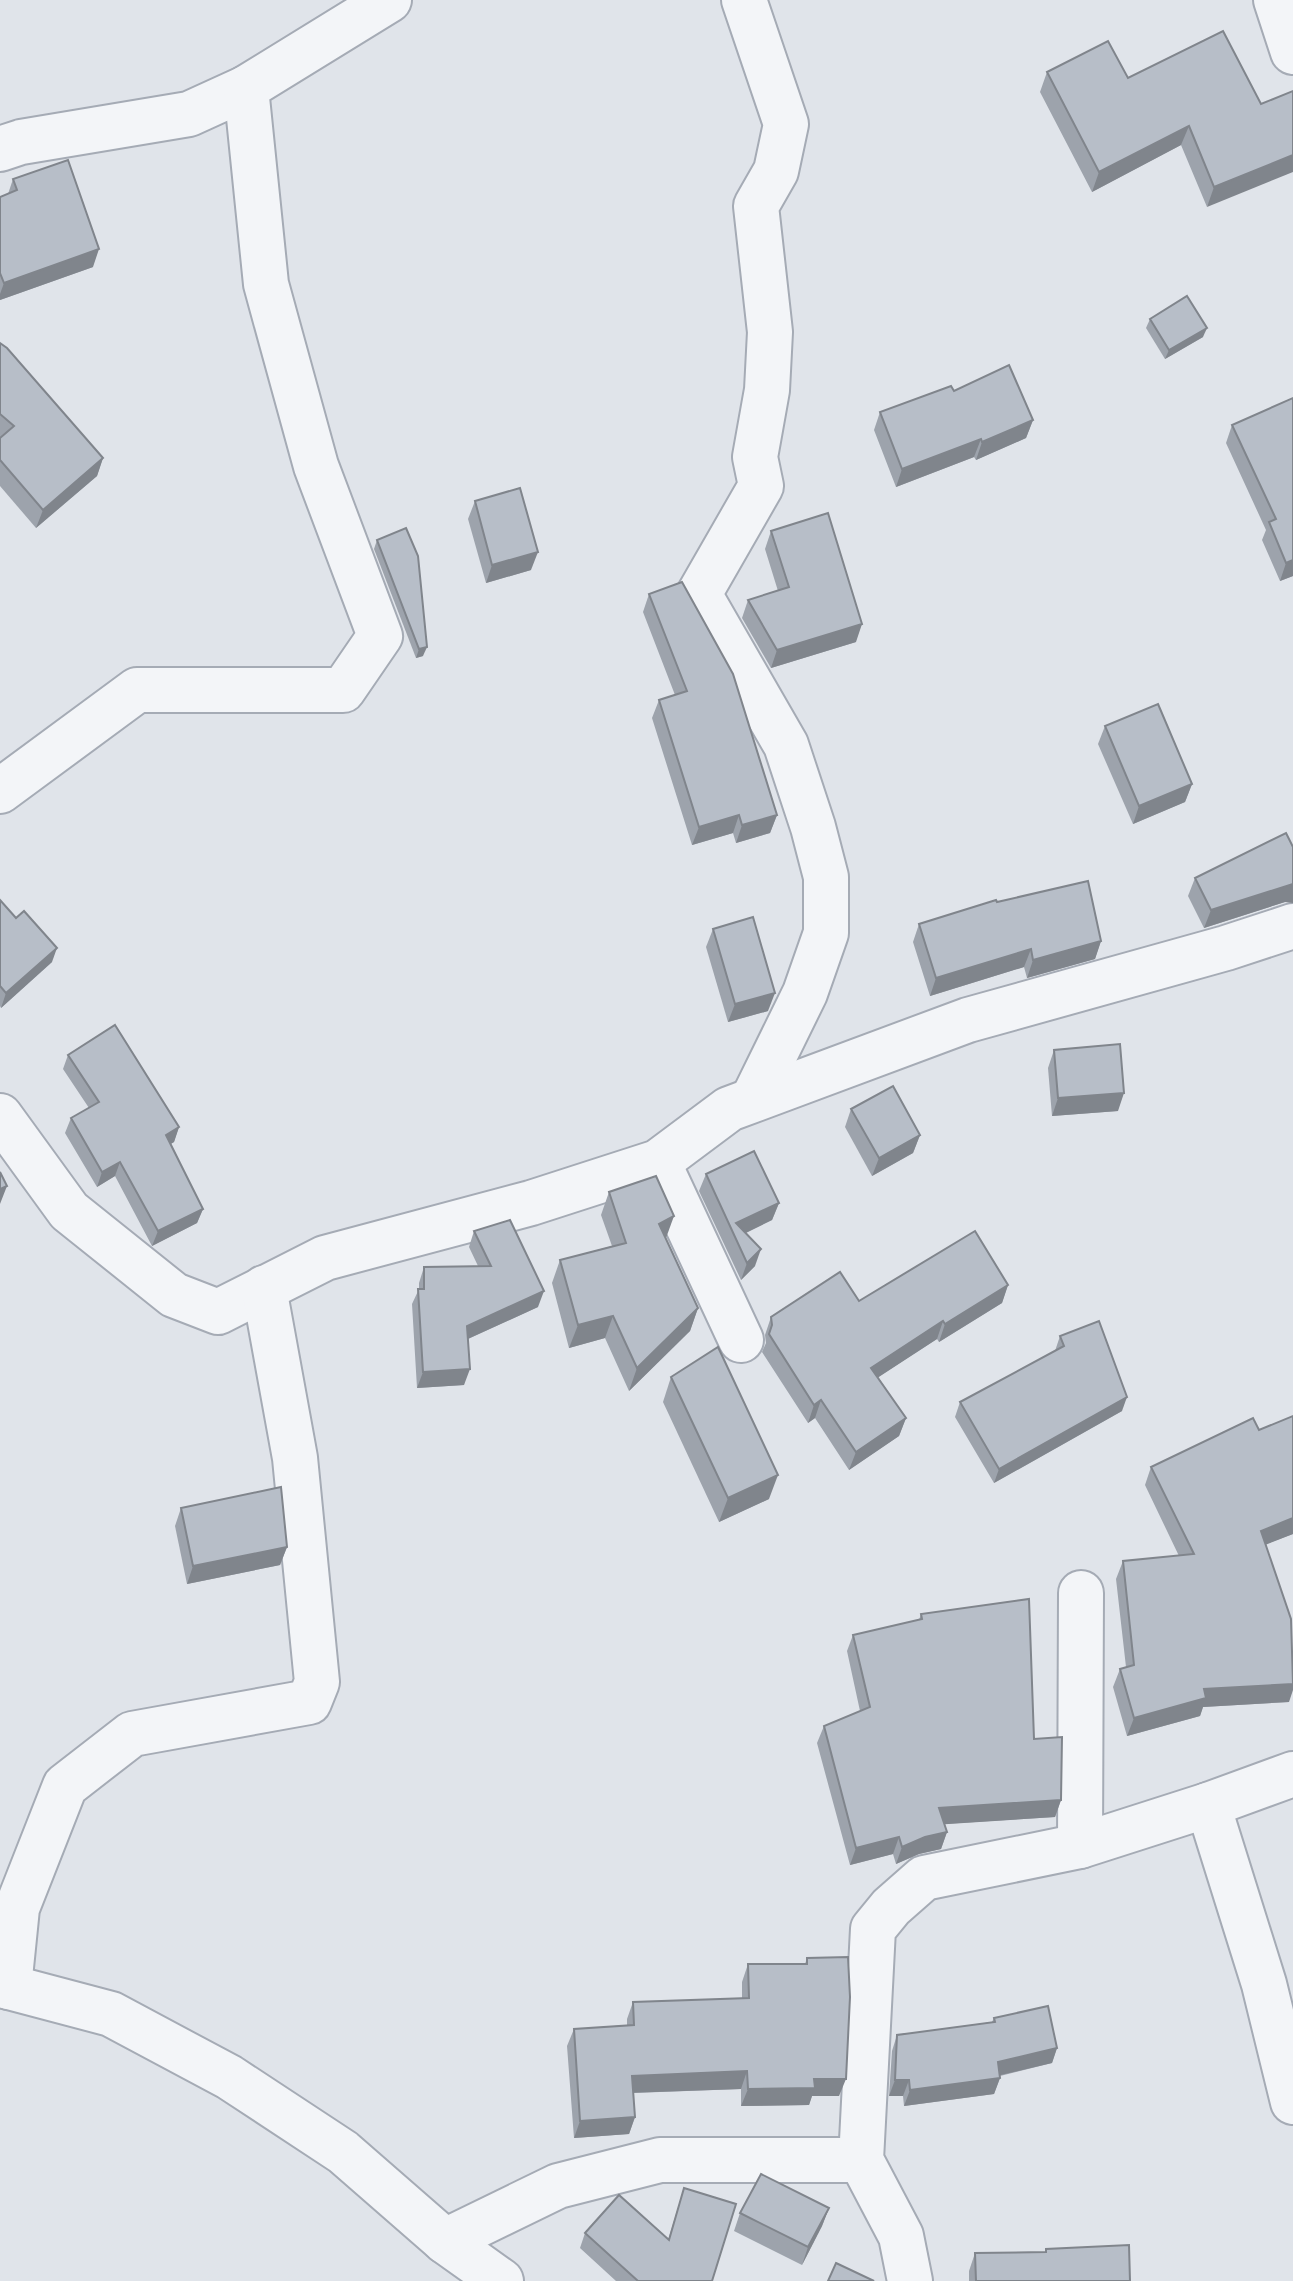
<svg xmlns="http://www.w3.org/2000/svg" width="1293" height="2281" font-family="Roboto,sans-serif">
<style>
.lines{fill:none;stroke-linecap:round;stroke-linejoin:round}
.minor-casing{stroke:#a5abb5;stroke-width:48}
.minor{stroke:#f3f5f8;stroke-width:44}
.wall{fill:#9da3ac}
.shaded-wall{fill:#80858c}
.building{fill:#b7bec8;stroke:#80858c;stroke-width:2}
</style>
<rect width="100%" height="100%" fill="#e0e4ea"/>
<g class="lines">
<!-- minor casing -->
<g class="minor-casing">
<g id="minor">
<polyline points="744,0 786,124 776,171 756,206 770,332 767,390 755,457 761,486 699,594 786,745 813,827 826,877 826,933 805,993 753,1099"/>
<polyline points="1276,0 1293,52"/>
<polyline points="0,149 21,142 189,114 246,88"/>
<polyline points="0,791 137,690 343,690 380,636 316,466 266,284 246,88 389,0"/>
<polyline points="0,1116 69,1211 174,1295 218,1312 325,1258 531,1203 658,1162 729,1109 968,1020 1226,948 1293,926"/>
<polyline points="658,1162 741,1340"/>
<polyline points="1208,1805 1293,1774"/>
<polyline points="1080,1846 1081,1593"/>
<polyline points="0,1979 9,1987 111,2014 229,2077 343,2152 445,2241 501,2281"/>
<polyline points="0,1985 9,1987 17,1908 65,1786 132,1734 309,1702 317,1682 295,1458 264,1288"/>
<polyline points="445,2241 558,2186 660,2160 861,2160"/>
<polyline points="910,2281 901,2236 861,2160 873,1929 891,1907 924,1878 1080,1846 1208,1805 1264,1984 1293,2102"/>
</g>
</g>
<!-- minor -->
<use href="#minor" class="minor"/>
</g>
<!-- wall -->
<g class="wall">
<polygon points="1047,72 1128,78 1261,104 1207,207 1181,145 1092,192 1040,92"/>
<polygon points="13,179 93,267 0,300 0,197 8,194"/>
<polygon points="1150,319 1203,337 1165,359 1146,328"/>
<polygon points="0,343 103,458 97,476 36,528 0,486"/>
<polygon points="954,391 1033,420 1026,438 976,460 974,457 896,487 874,430 880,412"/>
<polygon points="1293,398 1293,576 1280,581 1262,540 1266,530 1226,443 1232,425"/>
<polygon points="475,501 531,570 486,583 468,519"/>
<polygon points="771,531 856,642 771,668 742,618 748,600 778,591 765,549"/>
<polygon points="377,540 423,656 416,658 374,549"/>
<polygon points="649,594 777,815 770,833 736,843 733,833 692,845 652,718 659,700 675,695 643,612"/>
<polygon points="1105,726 1192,784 1185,802 1133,824 1098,744"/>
<polygon points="1195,878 1285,902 1204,928 1188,896"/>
<polygon points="0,900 52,962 1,1008 0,1006"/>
<polygon points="997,902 1101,941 1095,959 1027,978 1024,967 930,996 913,942 919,924"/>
<polygon points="713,929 768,1011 728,1022 706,947"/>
<polygon points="1054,1050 1118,1111 1052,1116 1048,1068"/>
<polygon points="68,1055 179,1127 174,1142 170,1144 203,1209 197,1223 152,1246 115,1176 97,1187 65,1133 71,1118 89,1108 63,1069"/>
<polygon points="851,1109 920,1135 913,1153 872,1176 845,1127"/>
<polygon points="706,1174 779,1203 772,1220 746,1233 755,1266 741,1280 699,1191"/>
<polygon points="609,1192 666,1238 698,1308 690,1331 629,1391 605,1338 569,1348 552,1283 560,1260 612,1246 601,1215"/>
<polygon points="474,1231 538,1307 468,1339 464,1385 417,1388 412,1304 419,1289 419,1283 424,1267 478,1266 469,1247"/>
<polygon points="1008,1285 1002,1303 939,1342 937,1339 878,1377 906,1418 899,1436 849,1470 815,1418 808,1423 762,1352 766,1343 765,1335 771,1317 859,1301"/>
<polygon points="1060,1336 1122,1411 994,1483 955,1417 960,1402 1055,1351"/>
<polygon points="671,1377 769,1499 719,1522 663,1402"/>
<polygon points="1293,1416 1293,1534 1266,1544 1289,1702 1203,1707 1200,1716 1127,1736 1113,1687 1120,1669 1126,1667 1116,1579 1123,1561 1179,1556 1145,1485 1151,1467 1259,1430"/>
<polygon points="181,1508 287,1547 280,1565 187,1584 175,1526"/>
<polygon points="921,1614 1034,1739 1061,1800 1055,1817 944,1824 947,1832 941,1849 919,1854 896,1864 893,1854 850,1865 817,1743 824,1726 860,1711 847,1651 853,1635 919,1620"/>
<polygon points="807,1958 839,2096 812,2096 809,2105 741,2106 741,2089 633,2093 635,2117 629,2134 574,2138 567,2046 574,2029 627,2025 627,2019 633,2002 742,1999 742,1982 748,1964 805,1964"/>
<polygon points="994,2018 1057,2048 1052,2063 1000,2076 1000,2078 994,2094 904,2106 903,2096 889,2096 892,2051 897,2035 992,2022"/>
<polygon points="684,2188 712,2281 616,2281 580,2248 585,2233 668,2240"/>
<polygon points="829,2208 822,2226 802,2265 734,2231 740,2213"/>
<polygon points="1046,2249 1130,2281 969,2281 969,2271 975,2253 1045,2252"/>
</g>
<!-- shaded-wall -->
<g class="shaded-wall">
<polygon points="1189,126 1181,145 1092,192 1099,172"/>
<polygon points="1293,155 1293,172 1207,207 1214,187"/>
<polygon points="99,249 93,267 0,300 0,294 4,283"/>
<polygon points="1207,328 1203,337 1165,359 1169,350"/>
<polygon points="1033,420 1026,438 976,460 982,442"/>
<polygon points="981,439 974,457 896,487 902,469"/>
<polygon points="103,458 97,476 36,528 43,510"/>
<polygon points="538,552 531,570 486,583 492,565"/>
<polygon points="1293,560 1293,576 1280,581 1286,563"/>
<polygon points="862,624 856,642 771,668 777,650"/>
<polygon points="427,647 423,656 416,658 419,649"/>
<polygon points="1192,784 1185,802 1133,824 1139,806"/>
<polygon points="739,815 733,833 692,845 699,827"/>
<polygon points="777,815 770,833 736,843 742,825"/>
<polygon points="1293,884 1293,903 1285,902 1204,928 1211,910"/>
<polygon points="1101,941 1095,959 1027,978 1033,960"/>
<polygon points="57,948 52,962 1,1008 6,993"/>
<polygon points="1031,949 1024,967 930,996 936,978"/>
<polygon points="775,993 768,1011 728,1022 735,1004"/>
<polygon points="1124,1093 1118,1111 1052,1116 1058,1098"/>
<polygon points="179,1127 174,1142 161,1150 166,1135"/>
<polygon points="920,1135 913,1153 872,1176 879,1158"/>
<polygon points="120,1162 115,1176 97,1187 102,1172"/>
<polygon points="7,1186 0,1204 0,1205 0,1189"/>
<polygon points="779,1203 772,1220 735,1238 736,1223"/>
<polygon points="203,1209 197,1223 152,1246 158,1231"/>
<polygon points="674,1216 666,1238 659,1224"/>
<polygon points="761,1249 755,1266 741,1280 747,1263"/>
<polygon points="1008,1285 1002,1303 939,1342 945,1324"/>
<polygon points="544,1291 538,1307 461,1342 467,1326"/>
<polygon points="698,1308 690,1331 629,1391 637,1368"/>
<polygon points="613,1316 605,1338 569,1348 578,1325"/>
<polygon points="943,1321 937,1339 865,1386 871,1368"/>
<polygon points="470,1369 464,1385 417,1388 423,1372"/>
<polygon points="1127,1397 1122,1411 994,1483 999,1469"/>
<polygon points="821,1400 815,1418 808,1423 814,1405"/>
<polygon points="906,1418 899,1436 849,1470 856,1452"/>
<polygon points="778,1475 769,1499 719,1522 728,1498"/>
<polygon points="1293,1518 1293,1534 1255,1549 1261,1531"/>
<polygon points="287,1547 280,1565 187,1584 193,1566"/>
<polygon points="1293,1684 1293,1690 1289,1702 1203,1707 1200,1716 1127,1736 1134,1718 1204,1689"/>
<polygon points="1061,1800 1055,1817 933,1825 939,1808"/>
<polygon points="947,1832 941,1849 919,1854 896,1864 902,1847 925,1837"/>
<polygon points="899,1837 893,1854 850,1865 856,1848"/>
<polygon points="1057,2048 1052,2063 992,2077 998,2062"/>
<polygon points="747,2071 741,2089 626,2093 632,2076"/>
<polygon points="1000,2078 994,2094 904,2106 910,2090"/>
<polygon points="814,2079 846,2079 839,2096 812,2096 809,2105 741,2106 748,2089"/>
<polygon points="895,2080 909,2080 903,2096 889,2096"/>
<polygon points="635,2117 629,2134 574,2138 580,2121"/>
<polygon points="829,2208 822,2226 802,2265 808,2247"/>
</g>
<!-- building -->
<g class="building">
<polygon points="1223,31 1261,104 1293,91 1293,155 1214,187 1189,126 1099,172 1047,72 1108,41 1128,78"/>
<polygon points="68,160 99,249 4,283 0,273 0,197 17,190 13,179"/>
<polygon points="1187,296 1207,328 1169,350 1150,319"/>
<polygon points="0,343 7,348 103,458 43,510 0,460 0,438 14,426 0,414"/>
<polygon points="1009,365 1033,420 982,442 981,439 902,469 880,412 951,386 954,391"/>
<polygon points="1293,398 1293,560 1286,563 1269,522 1276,519 1232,425"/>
<polygon points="520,488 538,552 492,565 475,501"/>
<polygon points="828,513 862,624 777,650 748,600 789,587 771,531"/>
<polygon points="406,528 418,556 427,647 419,649 377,540"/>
<polygon points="682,582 733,674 777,815 742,825 739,815 699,827 659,700 687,691 649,594"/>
<polygon points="1158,704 1192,784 1139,806 1105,726"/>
<polygon points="1286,833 1293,847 1293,884 1211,910 1195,878"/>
<polygon points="1088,881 1101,941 1033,960 1031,949 936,978 919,924 996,900 997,902"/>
<polygon points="0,900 16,918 24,911 57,948 6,993 0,986"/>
<polygon points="753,917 775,993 735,1004 713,929"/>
<polygon points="115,1025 179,1127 166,1135 203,1209 158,1231 120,1162 102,1172 71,1118 99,1102 68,1055"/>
<polygon points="1120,1044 1124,1093 1058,1098 1054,1050"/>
<polygon points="893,1086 920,1135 879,1158 851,1109"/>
<polygon points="754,1151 779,1203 736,1223 761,1249 747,1263 706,1174"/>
<polygon points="0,1172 7,1186 0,1189"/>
<polygon points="656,1176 674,1216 659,1224 698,1308 637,1368 613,1316 578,1325 560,1260 626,1243 609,1192"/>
<polygon points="510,1220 544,1291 467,1326 470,1369 423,1372 418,1289 424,1289 424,1267 491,1266 474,1231"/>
<polygon points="975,1231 1008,1285 945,1324 943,1321 871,1368 906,1418 856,1452 821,1400 814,1405 769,1334 772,1325 771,1317 840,1272 859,1301"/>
<polygon points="1099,1321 1127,1397 999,1469 960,1402 1064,1346 1060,1336"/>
<polygon points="718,1347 778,1475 728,1498 671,1377"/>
<polygon points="1293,1416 1293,1518 1261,1531 1291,1619 1293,1684 1204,1689 1206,1698 1134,1718 1120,1669 1134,1665 1123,1561 1194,1554 1151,1467 1253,1418 1259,1430"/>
<polygon points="281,1487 287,1547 193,1566 181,1508"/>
<polygon points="1029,1599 1034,1739 1062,1737 1061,1800 939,1808 947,1832 925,1837 902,1847 899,1837 856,1848 824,1726 870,1707 853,1635 922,1619 921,1614"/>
<polygon points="848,1957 850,1997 846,2079 814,2079 815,2088 748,2089 747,2071 632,2076 635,2117 580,2121 574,2029 634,2025 633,2002 749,1998 748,1964 807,1964 807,1958"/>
<polygon points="1048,2006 1057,2048 998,2062 1000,2078 910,2090 909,2080 895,2080 897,2035 995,2022 994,2018"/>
<polygon points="761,2174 829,2208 808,2247 740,2213"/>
<polygon points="684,2188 736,2204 712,2281 638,2281 585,2233 619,2195 669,2240"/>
<polygon points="1129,2245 1130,2281 976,2281 975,2253 1046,2252 1046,2249"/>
<polygon points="836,2263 874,2281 828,2281"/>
</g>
</svg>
